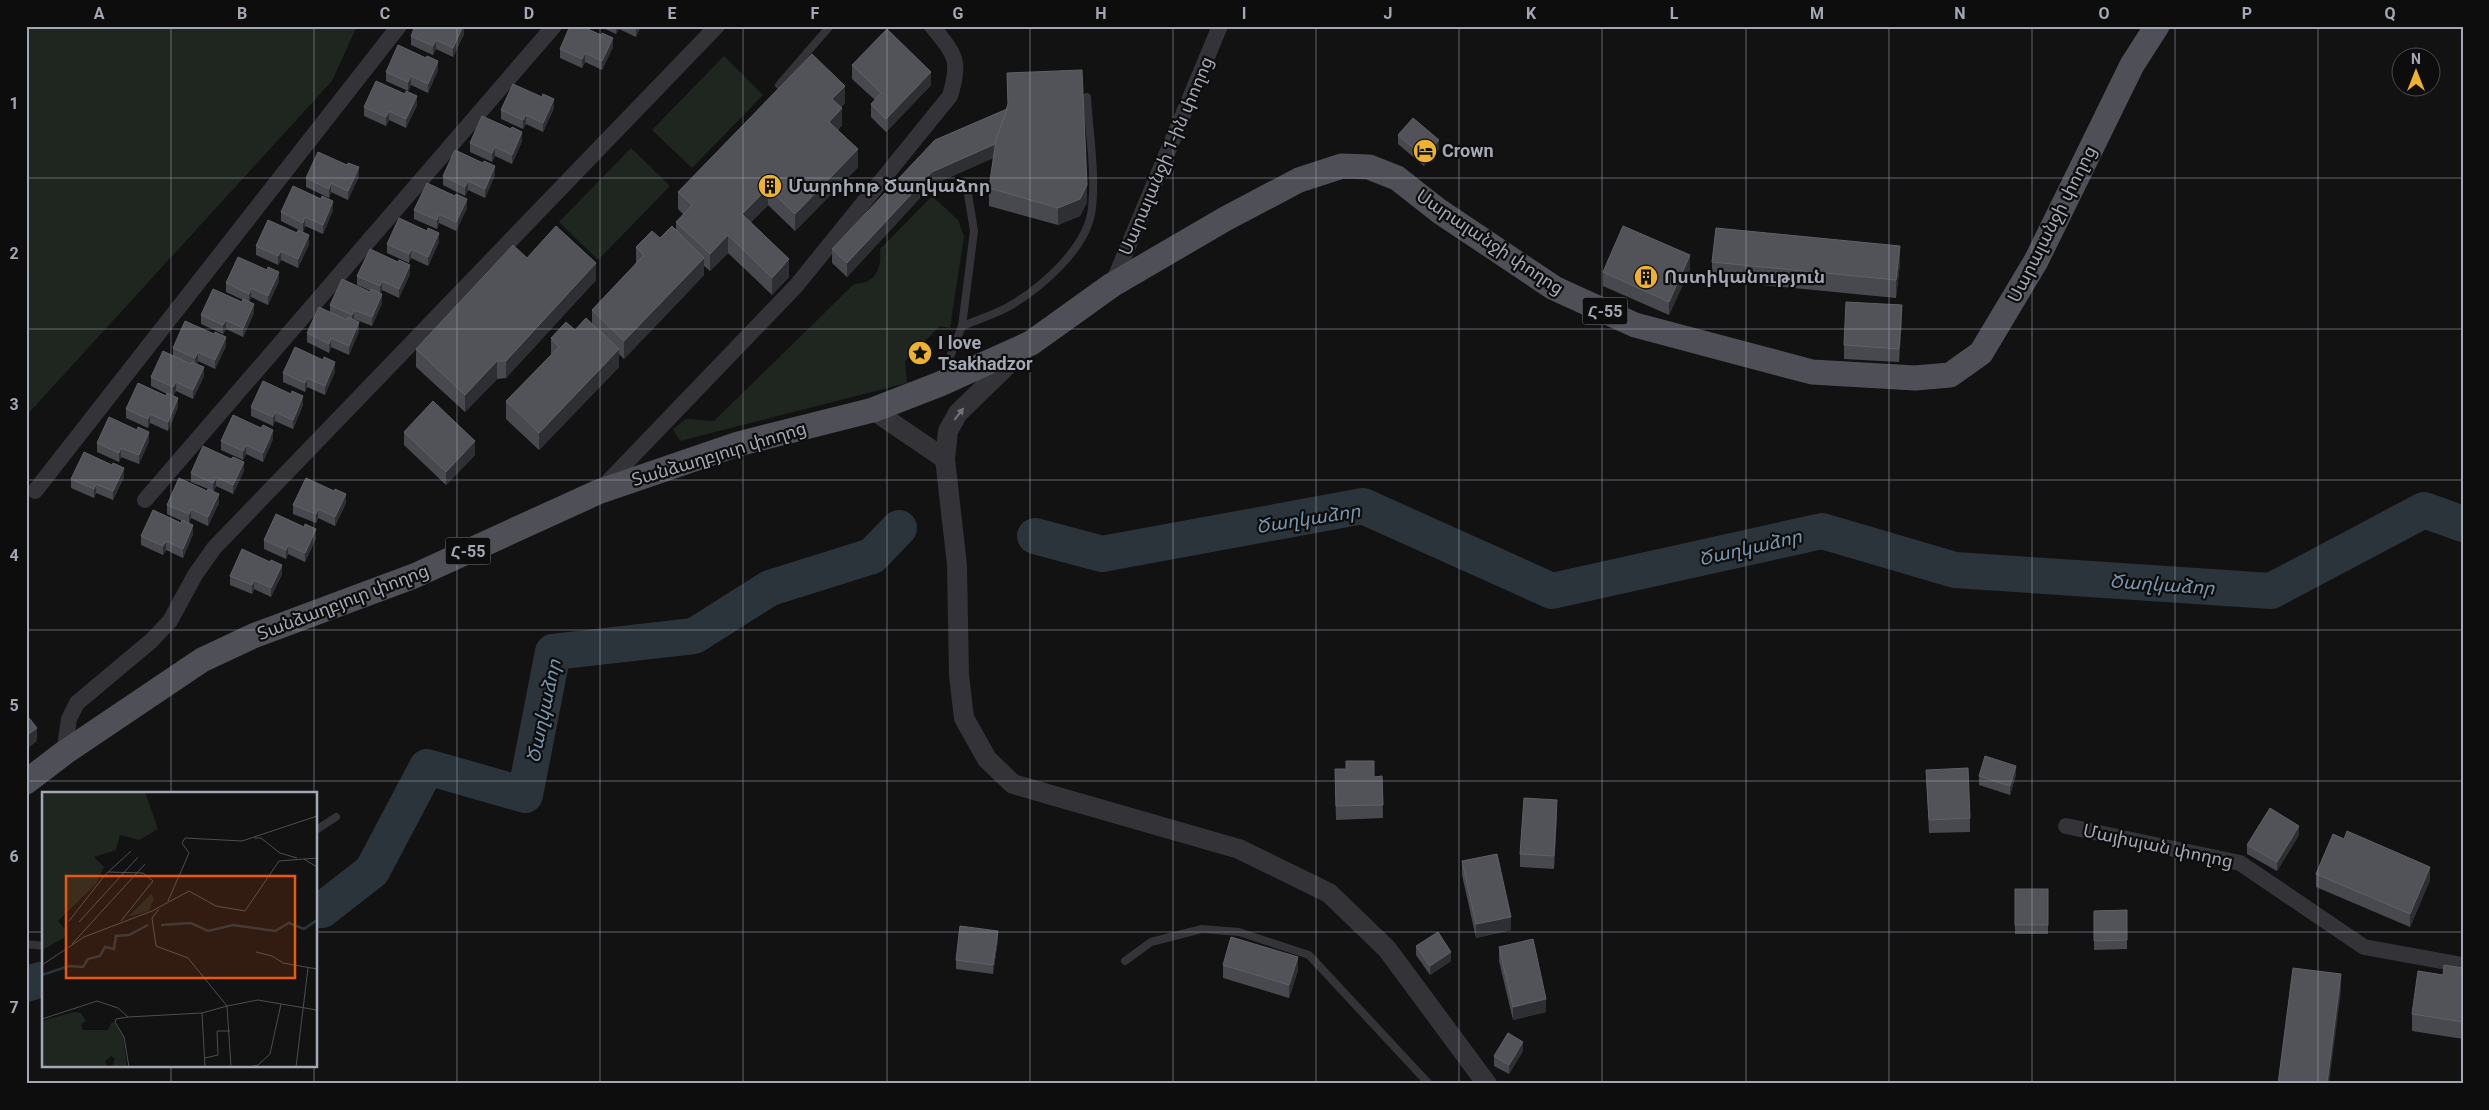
<svg xmlns="http://www.w3.org/2000/svg" width="2489" height="1110" font-family="Roboto,'Noto Sans Armenian',sans-serif">
<style>
.green{fill:#1e261f}
.lines{fill:none;stroke-linecap:round;stroke-linejoin:round}
.river{stroke:#2b343b;stroke-width:36}
.service{stroke:#333338;stroke-width:8}
.minor{stroke:#333338;stroke-width:16}
.tertiary{stroke:#333338;stroke-width:20}
.primary{stroke:#4f5057;stroke-width:25}
.wall{fill:#48494e}
.shaded-wall{fill:#2e2f32}
.building{fill:#525359;stroke:#5e6167}
.oneway{fill:#71737c}
.grid{fill:none;stroke:#a3a8b4;stroke-width:1;stroke-opacity:0.55}
.labels{text-anchor:middle;stroke-width:4.5;stroke-linejoin:round;paint-order:stroke}
.shield{fill:#0d0d0e;stroke:#767a82;stroke-width:1}
.shield-label{font-size:16px;font-weight:bold;fill:#a3a8b4}
.poi-label{font-size:18px;font-weight:bold;fill:#a3a8b4;stroke:#0d0d0e;text-anchor:start}
.street-label{font-size:18px;fill:#a3a8b4;stroke:#0d0d0e}
.water-label{font-size:19px;font-style:italic;fill:#7a95ae;stroke:#0d0d0e}
.inset-river{fill:none;stroke:#2b343b;stroke-width:2.5}
.inset-road{fill:none;stroke:#4c4e53;stroke-width:1}
.view{fill:#e8590c;fill-opacity:0.15;stroke:#e8590c;stroke-width:2.5}
.inset-edge{fill:none;stroke:#a3a8b4;stroke-width:2.5}
.neatline{fill:none;stroke:#a3a8b4;stroke-width:2}
.grid-label{font-size:16px;text-anchor:middle;font-weight:bold;fill:#a3a8b4}
</style>
<rect width="100%" height="100%" fill="#121213"/>
<!-- green -->
<g class="green">
<polygon points="26,26 357,26 332,81 26,416"/>
<polygon points="724,56 763,95 692,168 652,130"/>
<polygon points="631,148 670,186 598,260 559,222"/>
<path d="M932 196 958 220 964 236 950 328 940 326 905 361 907 383 680 441 673 429 686 419 714 421 854 284C875 284 882 269 880 249Z"/>
</g>
<g class="lines">
<!-- river -->
<g class="river">
<polyline points="1035,536 1102,554 1363,506 1552,591 1822,531 1955,570 2271,591 2424,510 2463,524"/>
<polyline points="316,910 322,910 372,871 427,767 525,795 553,652 694,636 770,588 872,556 899,528"/>
<polyline points="26,984 44,979"/>
</g>
<!-- service -->
<g class="service">
<polyline points="779,85 830,26"/>
<path d="M962 326C977 320 993 315 1008 307 1041 288 1088 248 1092 208 1096 172 1089 133 1087 97"/>
<polyline points="943,375 962,326 974,231 968,194"/>
<polyline points="316,830 336,817"/>
<polyline points="26,944 44,946"/>
<polyline points="1125,961 1151,942 1202,929 1239,932 1309,955 1429,1084"/>
</g>
<!-- minor -->
<g class="minor">
<polyline points="1112,285 1220,26"/>
<path d="M601 489 796 286 950 96C961 59 955 55 932 26"/>
<polyline points="35,491 399,26"/>
<polyline points="145,500 554,26"/>
<polyline points="64,753 69,719 77,703 151,641 170,621 195,575 214,548 717,26"/>
<polyline points="2066,826 2240,863 2364,947 2463,965"/>
</g>
<!-- tertiary -->
<g class="tertiary">
<polyline points="1022,351 958,413 948,431 945,459 957,565 959,675 964,718 987,759 1013,784 1239,849 1329,893 1387,949 1487,1084"/>
<polyline points="873,410 945,459"/>
</g>
<!-- primary -->
<polyline class="primary" points="26,782 64,753 202,660 253,636 414,576 598,492 738,444 873,410 940,384 1031,343 1112,285 1225,219 1299,180 1342,166 1369,167 1397,178 1439,211 1554,288 1635,325 1812,372 1915,378 1950,375 1981,353 2036,261 2132,65 2157,26"/>
</g>
<!-- wall -->
<g class="wall">
<polygon points="464,26 464,34 453,57 436,49 433,55 411,45 411,36"/>
<polygon points="599,26 641,26 636,37 619,29 616,34"/>
<polygon points="613,47 602,70 585,62 582,68 560,58 560,49"/>
<polygon points="426,58 438,70 428,93 411,85 408,91 386,81 386,72"/>
<polygon points="852,65 931,85 886,132 871,117 871,104 875,100 852,79"/>
<polygon points="1007,73 1087,202 1080,216 1058,225 989,206 989,188 993,158 932,185 847,277 832,263 832,249 1007,109 1008,106"/>
<polygon points="405,94 417,105 406,128 389,120 386,126 364,116 364,107"/>
<polygon points="845,103 841,107 842,125 838,130 858,167 795,231 768,205 751,222 789,277 772,295 728,253 710,271 704,266 704,275 624,359 619,354 619,367 539,450 506,419 506,401 551,355 551,338 592,323 592,310 636,264 636,247 660,238 676,231 676,222 684,215 678,209 678,192"/>
<polygon points="554,108 543,132 526,124 523,129 501,119 501,110"/>
<polygon points="1398,135 1439,149 1424,166 1398,144"/>
<polygon points="522,141 512,164 495,156 492,162 470,152 470,143"/>
<polygon points="495,175 485,198 468,190 465,196 443,185 443,176"/>
<polygon points="359,176 348,200 331,192 329,198 306,187 306,178"/>
<polygon points="467,208 456,231 439,223 437,229 414,219 414,210"/>
<polygon points="333,210 323,234 305,226 303,232 281,221 281,212"/>
<polygon points="439,242 428,266 411,258 409,263 387,253 387,244"/>
<polygon points="309,244 298,268 281,260 278,265 256,255 256,246"/>
<polygon points="527,258 596,280 506,378 497,379 465,412 416,367 416,349"/>
<polygon points="1712,262 1900,263 1896,298 1712,280"/>
<polygon points="1690,269 1669,315 1603,286 1603,272"/>
<polygon points="410,274 399,298 382,290 380,293 382,303 372,326 354,319 354,320 359,331 349,355 331,347 329,353 307,342 307,333 330,312 330,305 370,292 371,291 357,285 357,276"/>
<polygon points="279,281 268,305 251,297 249,302 254,313 243,337 226,329 223,334 201,324 201,315 242,302 243,300 226,292 226,283"/>
<polygon points="1902,319 1899,362 1844,359 1844,345"/>
<polygon points="226,346 215,369 198,361 197,364 204,376 193,399 176,391 173,396 178,407 168,431 150,423 148,428 126,418 126,409 166,396 167,394 151,386 151,377 173,356 173,348"/>
<polygon points="323,360 335,371 325,395 307,387 305,392 283,382 283,373"/>
<polygon points="291,394 303,405 293,429 275,421 273,426 251,416 251,407"/>
<polygon points="137,430 149,441 139,464 121,457 119,462 97,452 97,443"/>
<polygon points="404,432 475,455 446,485 404,445"/>
<polygon points="273,439 263,462 246,454 243,460 221,450 221,441"/>
<polygon points="244,471 233,494 216,486 214,491 219,503 208,526 191,518 189,523 193,534 183,558 166,550 163,555 141,545 141,536 181,523 182,521 167,514 167,505 207,491 208,489 191,482 191,473"/>
<polygon points="124,477 113,500 96,493 94,498 71,488 71,479"/>
<polygon points="346,503 335,526 318,518 316,523 293,514 293,505"/>
<polygon points="316,538 305,562 288,554 286,559 264,549 264,540"/>
<polygon points="282,574 271,597 254,589 252,594 230,585 230,576"/>
<polygon points="1926,770 1970,818 1970,832 1929,833"/>
<polygon points="2016,775 2010,795 1979,785 1979,776"/>
<polygon points="1382,776 1383,818 1336,820 1335,782 1374,777"/>
<polygon points="1557,814 1554,869 1520,867 1520,854"/>
<polygon points="2299,835 2277,871 2247,854 2247,845"/>
<polygon points="1462,861 1511,930 1476,938 1462,875"/>
<polygon points="2316,874 2430,880 2410,927 2316,887"/>
<rect x="2015" y="889" width="33" height="45"/>
<polygon points="2127,910 2127,949 2094,950 2094,911"/>
<polygon points="998,940 993,974 956,969 956,960"/>
<polygon points="1416,946 1451,961 1430,975 1416,955"/>
<polygon points="1499,947 1546,1012 1513,1020 1499,961"/>
<polygon points="1223,965 1298,970 1289,998 1223,978"/>
<polygon points="2463,968 2463,1039 2412,1031 2412,1014 2443,975"/>
<polygon points="1523,1051 1509,1074 1494,1066 1494,1056"/>
</g>
<!-- shaded-wall -->
<g class="shaded-wall">
<polygon points="463,26 464,26 464,34 453,57 453,48"/>
<polygon points="616,26 619,26 619,29 616,34"/>
<polygon points="637,26 641,26 636,37 636,28"/>
<polygon points="613,38 613,47 602,70 602,61"/>
<polygon points="436,40 436,49 433,55 433,46"/>
<polygon points="585,53 585,62 582,68 582,59"/>
<polygon points="438,61 438,70 428,93 428,84"/>
<polygon points="931,72 931,85 886,132 886,119"/>
<polygon points="411,76 411,85 408,91 408,82"/>
<polygon points="845,86 845,103 832,116 832,99"/>
<polygon points="417,96 417,105 406,128 406,119"/>
<polygon points="554,99 554,108 543,132 543,123"/>
<polygon points="842,108 842,125 829,139 829,122"/>
<polygon points="389,111 389,120 386,126 386,117"/>
<polygon points="526,115 526,124 523,129 523,120"/>
<polygon points="522,132 522,141 512,164 512,155"/>
<polygon points="1439,140 1439,149 1424,166 1424,157"/>
<polygon points="996,144 996,157 932,185 847,277 847,263 932,172"/>
<polygon points="495,147 495,156 492,162 492,153"/>
<polygon points="858,149 858,167 795,231 795,214"/>
<polygon points="495,166 495,175 485,198 485,189"/>
<polygon points="359,167 359,176 348,200 348,191"/>
<polygon points="468,181 468,190 465,196 465,187"/>
<polygon points="331,183 331,192 329,198 329,189"/>
<polygon points="1087,185 1087,202 1080,216 1058,225 1058,208"/>
<polygon points="768,188 768,205 742,231 742,214"/>
<polygon points="467,199 467,208 456,231 456,222"/>
<polygon points="333,201 333,210 323,234 323,225"/>
<polygon points="439,214 439,223 437,229 437,220"/>
<polygon points="305,217 305,226 303,232 303,223"/>
<polygon points="439,233 439,242 428,266 428,257"/>
<polygon points="309,235 309,244 298,268 298,259"/>
<polygon points="728,235 728,253 710,271 710,254"/>
<polygon points="1900,246 1900,263 1896,298 1896,280"/>
<polygon points="411,249 411,258 409,263 409,254"/>
<polygon points="281,251 281,260 278,265 278,256"/>
<polygon points="1690,255 1690,269 1669,315 1669,302"/>
<polygon points="704,258 704,275 624,359 624,341"/>
<polygon points="789,259 789,277 772,295 772,278"/>
<polygon points="596,263 596,280 506,378 506,361"/>
<polygon points="410,265 410,274 399,298 399,289"/>
<polygon points="279,272 279,281 268,305 268,296"/>
<polygon points="382,281 382,290 380,295 380,286"/>
<polygon points="251,288 251,297 249,303 249,294"/>
<polygon points="382,294 382,303 372,326 372,317"/>
<polygon points="254,304 254,313 243,337 243,328"/>
<polygon points="1902,305 1902,319 1899,362 1899,349"/>
<polygon points="354,310 354,319 352,324 352,315"/>
<polygon points="226,320 226,329 223,334 223,325"/>
<polygon points="359,322 359,331 349,355 349,346"/>
<polygon points="226,337 226,346 215,369 215,360"/>
<polygon points="331,338 331,347 329,353 329,344"/>
<polygon points="619,349 619,367 539,450 539,433"/>
<polygon points="198,352 198,361 195,367 195,358"/>
<polygon points="497,361 497,379 465,412 465,395"/>
<polygon points="335,362 335,371 325,395 325,386"/>
<polygon points="204,367 204,376 193,399 193,390"/>
<polygon points="307,378 307,387 305,392 305,383"/>
<polygon points="176,382 176,391 173,396 173,387"/>
<polygon points="303,396 303,405 293,429 293,420"/>
<polygon points="178,398 178,407 168,431 168,422"/>
<polygon points="275,412 275,421 273,426 273,417"/>
<polygon points="150,414 150,423 148,428 148,419"/>
<polygon points="273,430 273,439 263,462 263,453"/>
<polygon points="149,432 149,441 139,464 139,455"/>
<polygon points="475,441 475,455 446,485 446,472"/>
<polygon points="246,445 246,454 243,460 243,451"/>
<polygon points="121,448 121,457 119,462 119,453"/>
<polygon points="244,462 244,471 233,494 233,485"/>
<polygon points="124,468 124,477 113,500 113,491"/>
<polygon points="216,477 216,486 213,492 213,483"/>
<polygon points="96,484 96,493 94,498 94,489"/>
<polygon points="219,494 219,503 208,526 208,517"/>
<polygon points="346,494 346,503 335,526 335,517"/>
<polygon points="191,509 191,518 189,523 189,514"/>
<polygon points="318,509 318,518 316,523 316,514"/>
<polygon points="193,525 193,534 183,558 183,549"/>
<polygon points="316,529 316,538 305,562 305,553"/>
<polygon points="166,541 166,550 163,555 163,546"/>
<polygon points="288,545 288,554 286,559 286,550"/>
<polygon points="282,565 282,574 271,597 271,588"/>
<polygon points="254,580 254,589 252,594 252,585"/>
<polygon points="37,728 37,741 26,750 26,736"/>
<polygon points="2016,766 2016,775 2010,795 2010,786"/>
<polygon points="1557,800 1557,814 1554,869 1554,856"/>
<polygon points="2299,826 2299,835 2277,871 2277,862"/>
<polygon points="2430,867 2430,880 2410,927 2410,914"/>
<polygon points="1511,917 1511,930 1476,938 1476,924"/>
<polygon points="998,931 998,940 993,974 993,965"/>
<polygon points="1451,952 1451,961 1430,975 1430,966"/>
<polygon points="1298,957 1298,970 1289,998 1289,985"/>
<polygon points="2341,974 2341,992 2329,1084 2327,1084"/>
<polygon points="1546,999 1546,1012 1513,1020 1513,1007"/>
<polygon points="1523,1042 1523,1051 1509,1074 1509,1065"/>
</g>
<!-- building -->
<g class="building">
<polygon points="415,26 463,26 453,48 436,40 433,46 411,36"/>
<polygon points="570,26 581,26 601,35 602,33 613,38 602,61 585,53 582,59 560,49"/>
<polygon points="887,29 931,72 886,119 871,104 881,93 852,65"/>
<polygon points="398,45 426,58 427,56 438,61 428,84 411,76 408,82 386,72"/>
<polygon points="812,54 845,86 832,99 842,108 829,122 858,149 795,214 768,188 742,214 789,259 772,278 728,235 710,254 676,222 692,205 678,192"/>
<polygon points="1082,70 1087,185 1080,199 1058,208 989,188 996,140 1008,104 1007,73"/>
<polygon points="376,81 405,94 406,91 417,96 406,119 389,111 386,117 364,107"/>
<polygon points="513,84 542,97 543,94 554,99 543,123 526,115 523,120 501,110"/>
<polygon points="1007,109 996,140 995,144 932,172 847,263 832,249 935,140"/>
<polygon points="482,116 511,129 512,127 522,132 512,155 495,147 492,153 470,143"/>
<polygon points="1413,118 1439,140 1424,157 1398,135"/>
<polygon points="455,150 483,163 484,161 495,166 485,189 468,181 465,187 443,176"/>
<polygon points="318,152 347,165 348,163 359,167 348,191 331,183 329,189 306,178"/>
<polygon points="427,183 455,196 456,194 467,199 456,222 439,214 437,220 414,210"/>
<polygon points="293,186 321,199 322,196 333,201 323,225 305,217 303,223 281,212"/>
<polygon points="399,218 427,231 428,228 439,233 428,257 411,249 409,254 387,244"/>
<polygon points="268,220 297,233 298,230 309,235 298,259 281,251 278,256 256,246"/>
<polygon points="556,226 596,263 506,361 497,361 465,395 416,349 513,245 527,258"/>
<polygon points="672,226 704,258 624,341 592,310 644,255 636,247 652,231 660,238"/>
<polygon points="1623,226 1690,255 1669,302 1603,272"/>
<polygon points="1716,228 1900,246 1896,280 1712,262"/>
<polygon points="370,249 398,262 399,260 410,265 399,289 382,281 380,286 357,276"/>
<polygon points="238,257 267,270 268,267 279,272 268,296 251,288 249,294 226,283"/>
<polygon points="342,279 370,292 371,289 382,294 372,317 354,310 352,315 330,305"/>
<polygon points="213,289 242,302 243,299 254,304 243,328 226,320 223,325 201,315"/>
<polygon points="1846,302 1902,305 1899,349 1844,345"/>
<polygon points="319,307 347,320 348,317 359,322 349,346 331,338 329,344 307,333"/>
<polygon points="586,318 619,349 539,433 506,401 559,347 551,338 566,322 575,330"/>
<polygon points="185,321 214,334 215,332 226,337 215,360 198,352 195,358 173,348"/>
<polygon points="295,347 323,360 324,357 335,362 325,386 307,378 305,383 283,373"/>
<polygon points="163,351 191,364 192,362 204,367 193,390 176,382 173,387 151,377"/>
<polygon points="263,381 291,394 292,391 303,396 293,420 275,412 273,417 251,407"/>
<polygon points="138,383 166,396 167,393 178,398 168,422 150,414 148,419 126,409"/>
<polygon points="433,401 475,441 446,472 404,432"/>
<polygon points="233,415 261,428 263,425 273,430 263,453 246,445 243,451 221,441"/>
<polygon points="109,417 137,430 138,427 149,432 139,455 121,448 119,453 97,443"/>
<polygon points="203,446 231,459 233,457 244,462 233,485 216,477 213,483 191,473"/>
<polygon points="84,452 112,465 113,463 124,468 113,491 96,484 94,489 71,479"/>
<polygon points="179,478 207,491 208,489 219,494 208,517 191,509 189,514 167,505"/>
<polygon points="306,478 334,491 335,489 346,494 335,517 318,509 316,514 293,505"/>
<polygon points="153,510 181,523 182,520 193,525 183,549 166,541 163,546 141,536"/>
<polygon points="276,514 304,527 305,524 316,529 305,553 288,545 286,550 264,540"/>
<polygon points="242,549 270,562 271,560 282,565 271,588 254,580 252,585 230,576"/>
<polygon points="26,714 37,728 26,736"/>
<polygon points="1985,756 2016,766 2010,786 1979,776"/>
<polygon points="1346,761 1374,761 1374,777 1382,776 1383,805 1336,806 1335,769 1346,769"/>
<polygon points="1968,768 1970,818 1929,820 1926,770"/>
<polygon points="1524,798 1557,800 1554,856 1520,854"/>
<polygon points="2270,808 2299,826 2277,862 2247,845"/>
<polygon points="2347,831 2430,867 2410,914 2316,874 2333,834 2344,839"/>
<polygon points="1497,854 1511,917 1476,924 1462,861"/>
<rect x="2015" y="889" width="33" height="36"/>
<polygon points="2127,910 2127,940 2094,941 2094,911"/>
<polygon points="960,926 998,931 993,965 956,960"/>
<polygon points="1438,932 1451,952 1430,966 1416,946"/>
<polygon points="1231,937 1298,957 1289,985 1223,965"/>
<polygon points="1533,939 1546,999 1513,1007 1499,947"/>
<polygon points="2444,965 2463,968 2463,1022 2412,1014 2418,971 2443,975"/>
<polygon points="2293,968 2341,974 2327,1084 2278,1084"/>
<polygon points="1508,1033 1523,1042 1509,1065 1494,1056"/>
</g>
<!-- one-way arrows -->
<defs><path id="oneway-solid" d="M-6-.8H1V-3.2L6.5 0L1 3.2V.8H-6Z" transform="scale(1.25)"/></defs>
<use class="oneway" href="#oneway-solid" transform="translate(959 414) rotate(-52)"/>
<!-- grid -->
<path class="grid" d="M171 26V794M314 26V794M457 26V1084M600 26V1084M743 26V1084M887 26V1084M1030 26V1084M1173 26V1084M1316 26V1084M1459 26V1084M1602 26V1084M1746 26V1084M1889 26V1084M2032 26V1084M2175 26V1084M2318 26V1084M26 178H2463M26 329H2463M26 480H2463M26 630H2463M26 781H2463M26 932H44M316 932H2463M171 1066V1084M314 1066V1084"/>
<!-- icons -->
<defs>
<g id="hotel-disc" transform="scale(1.25)"><circle r="9.5" fill="#edb330" stroke="#0d0d0e"/><path d="M-6-4.5h1.5V1H6V5H4.5V3h-9V5H-6ZM-4 0a1.8 1.8 0 1 1 3.6 0ZM.5 0V-2.5h3Q6-2.5 6 0Z" fill="#111"/></g>
<g id="building-disc" transform="scale(1.25)"><circle r="9.5" fill="#edb330" stroke="#0d0d0e"/><path d="M-4-6H4V6H1V3H-1V6H-4ZM-2.5-4.3h1.7v1.8h-1.7ZM.8-4.3h1.7v1.8H.8ZM-2.5-1h1.7V.8h-1.7ZM.8-1h1.7V.8H.8Z" fill="#111"/></g>
<g id="sight-disc" transform="scale(1.25)"><circle r="9.5" fill="#edb330" stroke="#0d0d0e"/><path d="M0-6L1.8-2.2L6-1.7L2.9 1.2L3.7 5.4L0 3.3L-3.7 5.4L-2.9 1.2L-6-1.7L-1.8-2.2Z" fill="#111"/></g>
</defs>
<g fill-rule="evenodd">
<use href="#hotel-disc" x="1425" y="151"/>
<use href="#building-disc" x="770" y="186"/>
<use href="#building-disc" x="1646" y="277"/>
<use href="#sight-disc" x="920" y="353"/>
</g>
<g class="labels">
<!-- shield labels -->
<g class="shield">
<rect x="1582.5" y="297.5" width="45" height="27" rx="4"/>
<rect x="445.5" y="537.5" width="45" height="27" rx="4"/>
</g>
<g class="shield-label">
<text x="1605" y="317">Հ-55</text>
<text x="468" y="557">Հ-55</text>
</g>
<!-- poi labels -->
<g class="poi-label">
<text x="1442" y="157">Crown</text>
<text x="788" y="192">Մարրիոթ Ծաղկաձոր</text>
<text x="1664" y="283">Ոստիկանություն</text>
<text x="938" y="349">I love<tspan x="938" dy="21">Tsakhadzor</tspan></text>
</g>
<!-- street labels -->
<g class="street-label">
<text transform="translate(1166 156) rotate(-67)" y="6">Սարալանջի 1-ին փողոց</text>
<text transform="translate(2052 224) rotate(-63)" y="6">Սարալանջի փողոց</text>
<text transform="translate(1490 242) rotate(34)" y="6">Սարալանջի փողոց</text>
<text transform="translate(719 454) rotate(-17)" y="6">Տանձաղբյուր փողոց</text>
<text transform="translate(343 602) rotate(-21)" y="6">Տանձաղբյուր փողոց</text>
<text transform="translate(2158 846) rotate(12)" y="6">Մայիսյան փողոց</text>
</g>
<!-- water labels -->
<g class="water-label">
<text transform="translate(1308 518) rotate(-9)" y="7">Ծաղկաձոր</text>
<text transform="translate(1750 547) rotate(-13)" y="7">Ծաղկաձոր</text>
<text transform="translate(2162 584) rotate(4)" y="7">Ծաղկաձոր</text>
<text transform="translate(543 711) rotate(-78)" y="7">Ծաղկաձոր</text>
</g>
</g>
<!-- overview -->
<g transform="translate(42 792)">
<rect width="275" height="275" fill="#121213"/>
<path d="M0 0H103L116 37 97 48 78 43 74 58 52 65 62 75 54 92 16 129 25 140 23 145 0 158ZM109 102 112 106 107 119 86 125ZM32 220 39 221 44 229 39 232 41 238H66L70 230 73 231 81 244 85 275H70L73 267 69 264 63 269 66 275H0V229Z" fill="#1e261f"/>
<path class="inset-river" d="M119 133 149 131 166 139 191 133 233 139 247 131 262 137 275 128M0 183 27 174 41 175 46 167 58 164 63 155 72 157 74 144 87 143 106 133"/>
<path class="inset-road" d="M212 46H219L238 61 255 66M262 67 275 75M66 80 101 81 111 89 79 129M126 109 147 61 140 51 143 46 200 49 275 24M117 117 110 126 114 154 146 166 185 214 216 208 275 218M27 129 63 83 89 59M37 130 96 65M30 152 103 72M214 160 230 164 241 171 275 177M0 173 42 145 110 119 147 99 174 114 203 119 237 69 275 66M160 221 163 275M86 225 74 227 73 230 82 245 87 275M0 227 55 209 76 216 86 225 160 221 185 214 189 275M163 266 176 263 175 239H188M208 275 216 273 228 262 239 212M254 275 266 176"/>
<path class="view" d="M24 84H253V186H24Z"/>
<rect width="275" height="275" class="inset-edge"/>
</g>
<!-- border -->
<rect width="2489" height="1110" fill="none" stroke="#0d0d0e" stroke-width="55"/>
<!-- north arrow -->
<g transform="translate(2416 72)"><circle r="24" fill="#0d0d0e" stroke="#494b50"/>
<path d="M0-4L9 19L0 12L-9 19Z" fill="#edb330"/>
<text y="-8" font-size="14" font-weight="bold" text-anchor="middle" fill="#a3a8b4">N</text>
</g>
<rect x="28" y="28" width="2434" height="1054" class="neatline"/>
<g class="grid-label">
<text x="99" y="19">A</text>
<text x="242" y="19">B</text>
<text x="385" y="19">C</text>
<text x="529" y="19">D</text>
<text x="672" y="19">E</text>
<text x="815" y="19">F</text>
<text x="958" y="19">G</text>
<text x="1101" y="19">H</text>
<text x="1244" y="19">I</text>
<text x="1388" y="19">J</text>
<text x="1531" y="19">K</text>
<text x="1674" y="19">L</text>
<text x="1817" y="19">M</text>
<text x="1960" y="19">N</text>
<text x="2104" y="19">O</text>
<text x="2247" y="19">P</text>
<text x="2390" y="19">Q</text>
<text x="14" y="109">1</text>
<text x="14" y="259">2</text>
<text x="14" y="410">3</text>
<text x="14" y="561">4</text>
<text x="14" y="711">5</text>
<text x="14" y="862">6</text>
<text x="14" y="1013">7</text>
</g>
</svg>
